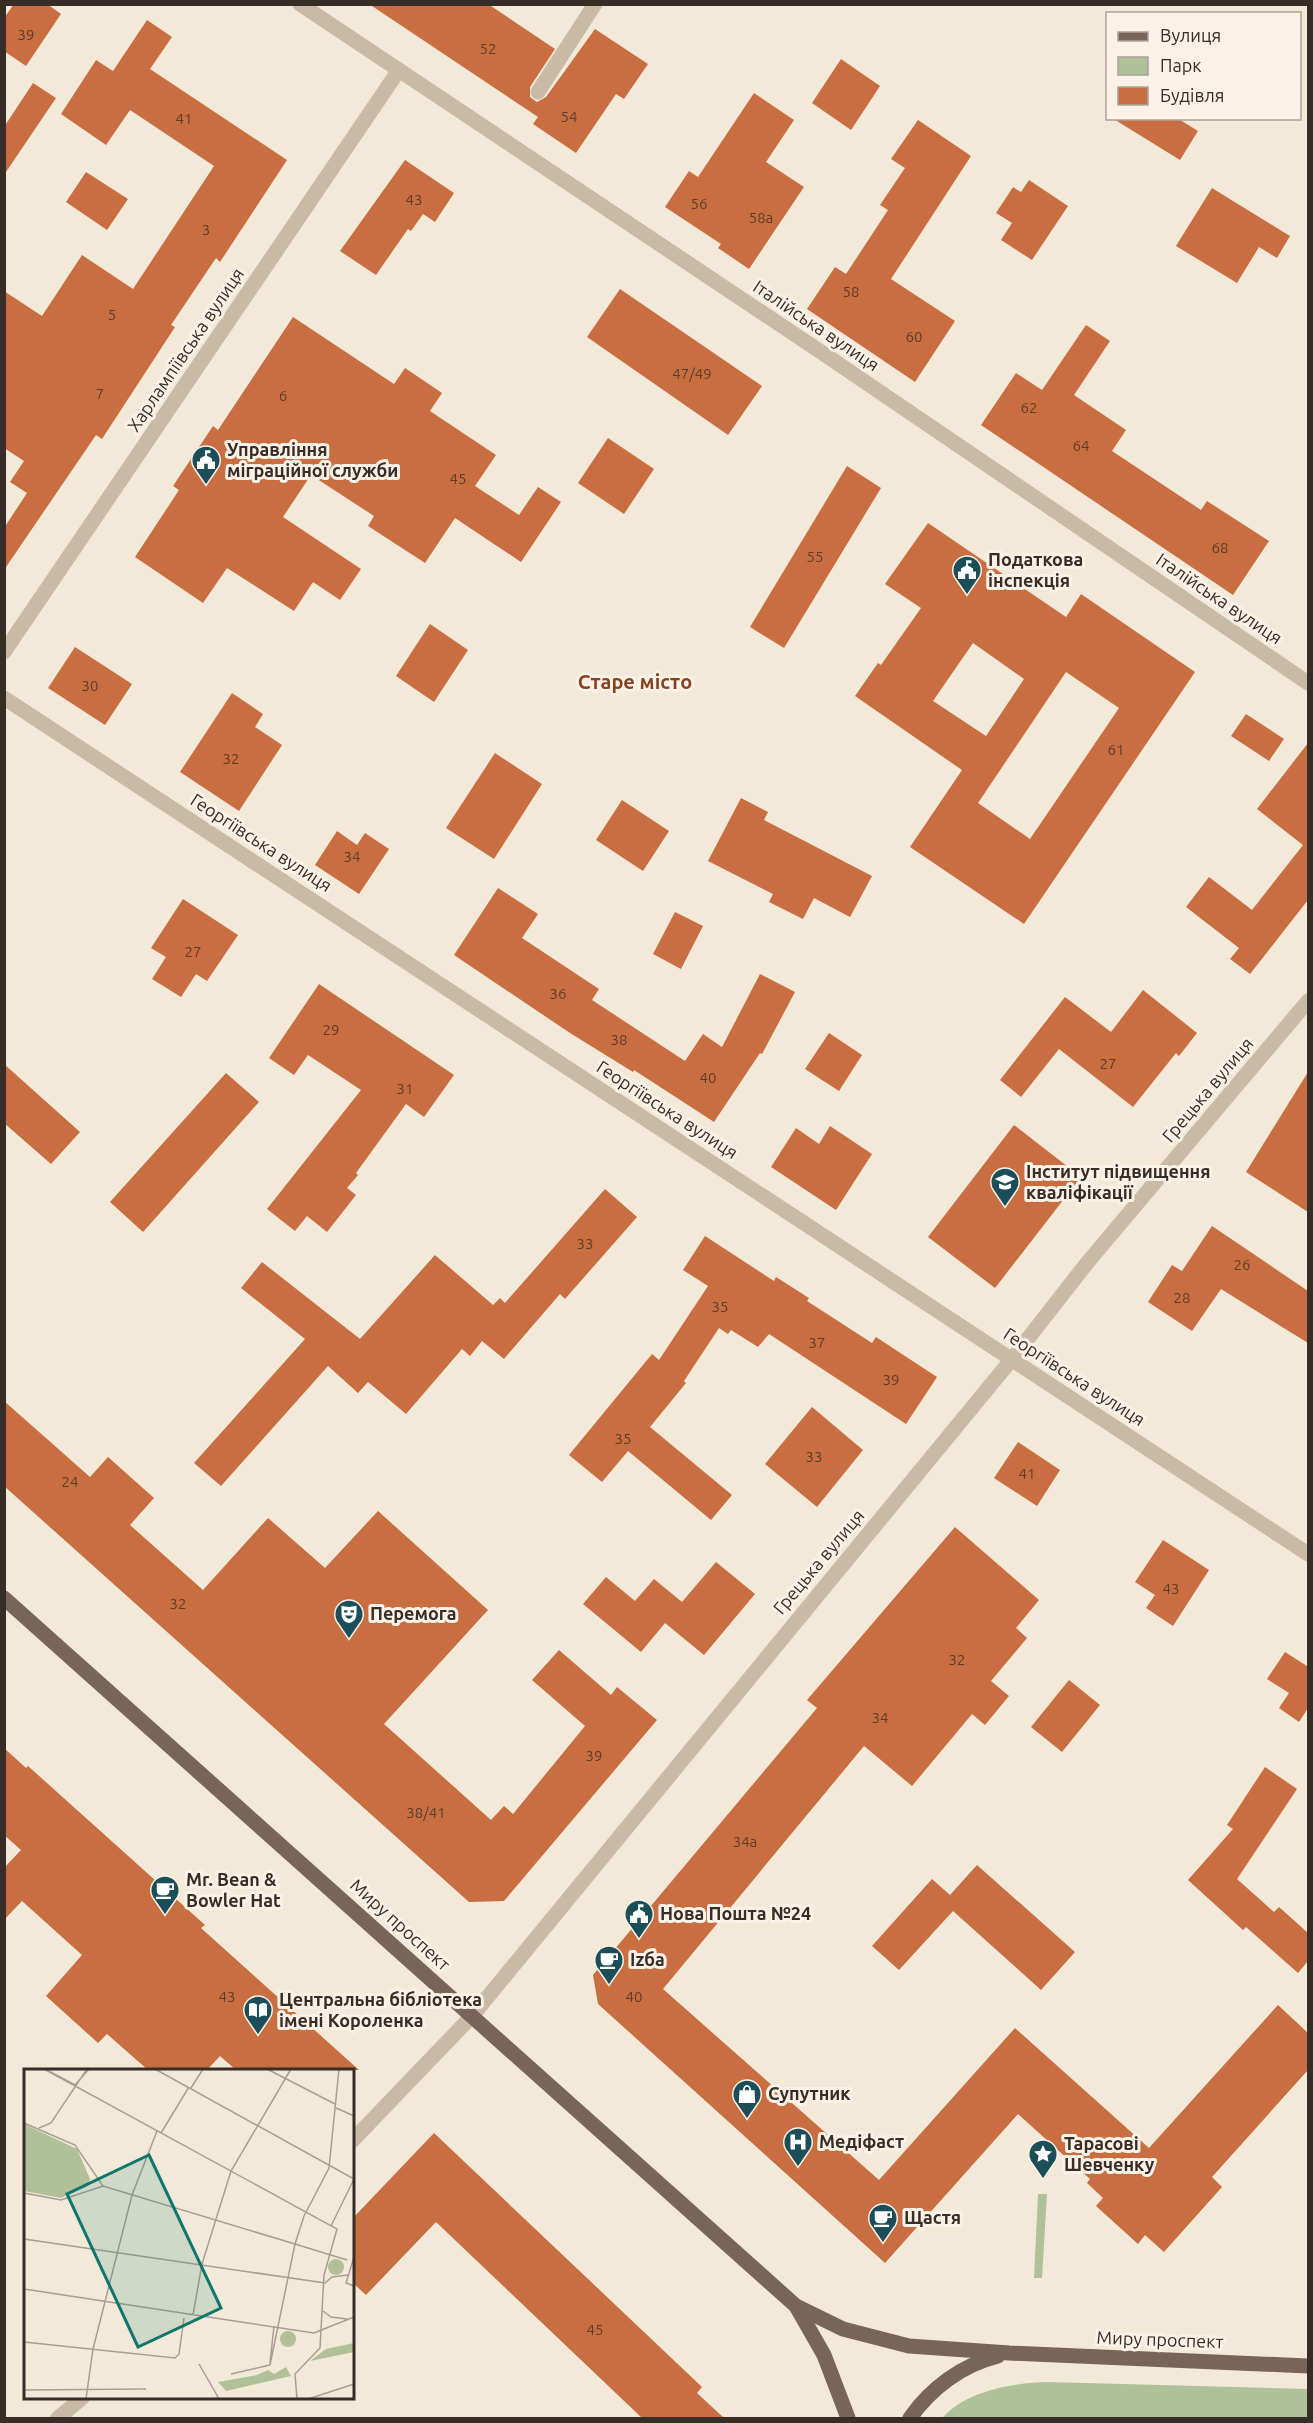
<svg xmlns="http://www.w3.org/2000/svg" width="1313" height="2423" font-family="Ubuntu,sans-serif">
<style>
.green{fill:#b0c199}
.building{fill:#c96e40;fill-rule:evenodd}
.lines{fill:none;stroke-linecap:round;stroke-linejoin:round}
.minor{stroke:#cabaa5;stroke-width:15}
.major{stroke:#786557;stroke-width:15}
.labels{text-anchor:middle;stroke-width:6;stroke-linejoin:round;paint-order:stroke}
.number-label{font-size:15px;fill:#5b3d2c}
.street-label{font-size:18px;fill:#362d26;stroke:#faf2e6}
.poi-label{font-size:18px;font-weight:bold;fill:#362d26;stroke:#faf2e6;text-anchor:start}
.neighbourhood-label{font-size:20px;font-weight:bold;fill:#87411e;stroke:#faf2e6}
.inset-road{fill:none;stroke:#a79e91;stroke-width:1.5}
.view{fill:#0f766e;fill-opacity:0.15;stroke:#0f766e;stroke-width:3}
.inset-edge{fill:none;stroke:#362d26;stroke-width:3}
</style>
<rect width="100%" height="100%" fill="#f2e9d9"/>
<!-- green -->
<g class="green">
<polygon points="1038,2194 1047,2194 1042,2278 1034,2278"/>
<path d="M1048 2382 1308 2389V2418H942C967 2390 1013 2383 1048 2382Z"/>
</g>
<!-- building -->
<g class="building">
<polygon points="14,4 47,4 61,14 26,66 4,51 4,18"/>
<polygon points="369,4 488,4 555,49 530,87 530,97 537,102 546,97 595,29 648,64 624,99 616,94 576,153 533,124 538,117"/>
<polygon points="147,20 172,37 150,69 287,160 220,262 216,258 171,325 175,327 102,439 96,435 4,570 4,528 27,493 10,482 24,461 4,448 4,291 42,316 82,255 133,289 214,166 130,110 106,145 61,114 96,60 113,71"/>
<polygon points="841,59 880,86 851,130 812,103"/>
<polygon points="33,83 56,98 4,175 4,127"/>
<polygon points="754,93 794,120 766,162 804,187 749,269 718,248 721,244 665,207 689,171 698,177"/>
<polygon points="1112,118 1177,118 1198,131 1180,160"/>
<polygon points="918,120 971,156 891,279 955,321 915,382 807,309 835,267 846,274 888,210 880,205 905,168 891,159"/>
<polygon points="405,160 454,193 435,222 423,214 411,231 408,229 376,275 340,251"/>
<polygon points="86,172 128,199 107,230 66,202"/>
<polygon points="1029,180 1068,206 1032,260 1001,240 1012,223 996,213 1013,187 1021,192"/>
<polygon points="1212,188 1290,236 1277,258 1259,247 1237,283 1176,246"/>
<polygon points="620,289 762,386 728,435 587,337"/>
<polygon points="293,317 394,384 405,368 442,393 430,411 496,455 475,486 519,515 538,487 561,502 521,562 455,518 425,563 368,526 374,516 311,475 283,517 361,569 340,600 313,582 294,611 227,568 203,603 135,557 179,490 173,486 213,426 218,430"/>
<polygon points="1086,325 1110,341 1074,395 1126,430 1112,451 1201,510 1207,501 1269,541 1233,595 981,425 1016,373 1042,390"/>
<polygon points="608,438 654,469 624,514 578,483"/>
<polygon points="847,466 881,488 784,648 750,627"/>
<path d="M928 523 1066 617 1081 594 1195 672 1024 924 910 847 962 770 855 696 878 663 881 665 921 608 885 584ZM973 643 1024 679 986 736 933 701ZM1066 672 1119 708 1030 839 978 803Z"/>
<polygon points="430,624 468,650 434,702 396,676"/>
<polygon points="75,647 132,684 105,725 48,688"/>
<polygon points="232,693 263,714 255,727 282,745 239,811 180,772"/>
<polygon points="1246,714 1284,739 1269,761 1231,736"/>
<polygon points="1308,743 1308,900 1250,974 1230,959 1239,948 1186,907 1209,877 1252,910 1303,845 1257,809"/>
<polygon points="495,753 542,784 494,859 446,828"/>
<polygon points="741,798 768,812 764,820 872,876 850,917 814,898 803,919 769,902 773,894 708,861"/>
<polygon points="622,800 669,831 643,871 596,840"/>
<polygon points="337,831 357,845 365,833 389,849 359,894 315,865"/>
<polygon points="498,888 538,914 522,938 599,989 592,1000 685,1061 703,1034 722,1047 760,974 795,992 762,1054 760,1053 714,1122 634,1070 633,1072 570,1033 454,955"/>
<polygon points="183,899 238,935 207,981 196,974 181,997 152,979 166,957 151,948"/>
<polygon points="675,912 703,926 681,969 653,954"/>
<polygon points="319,984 454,1075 424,1117 406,1104 356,1173 358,1175 347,1188 356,1195 327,1232 307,1216 295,1231 267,1209 361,1090 308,1055 294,1075 269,1058"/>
<polygon points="1143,990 1197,1033 1179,1056 1176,1053 1133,1107 1059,1049 1021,1097 1000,1080 1065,997 1111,1032"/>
<polygon points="829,1033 862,1055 839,1091 805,1069"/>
<polygon points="4,1064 80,1132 51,1164 4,1123"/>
<polygon points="1308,1072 1308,1212 1246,1172"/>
<polygon points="226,1073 259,1102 143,1232 110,1202"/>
<polygon points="1014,1125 1081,1177 995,1288 928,1237"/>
<polygon points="830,1126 872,1154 836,1210 771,1167 796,1128 819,1144"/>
<polygon points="605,1189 637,1217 565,1299 560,1294 504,1359 482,1341 470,1356 462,1349 406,1414 368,1382 358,1393 328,1366 221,1486 194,1463 305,1339 241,1288 262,1262 360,1339 435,1255 493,1305 500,1298 505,1303"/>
<polygon points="1212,1226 1308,1291 1308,1343 1221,1289 1192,1331 1148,1302 1172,1265 1182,1271"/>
<polygon points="705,1236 774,1281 776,1277 809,1298 807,1301 872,1343 876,1337 937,1377 906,1424 769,1334 758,1347 731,1330 728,1334 719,1328 684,1381 686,1383 650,1427 732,1495 711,1520 628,1451 602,1482 569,1455 652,1354 659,1360 708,1286 683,1270"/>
<polygon points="4,1401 90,1477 108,1457 154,1498 130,1525 203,1590 268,1518 325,1568 378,1511 488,1610 384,1724 491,1820 504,1806 513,1814 585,1726 532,1680 559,1650 611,1695 617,1687 657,1720 504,1901 469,1902 4,1486"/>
<polygon points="812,1407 863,1450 817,1507 765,1464"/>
<polygon points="1018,1442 1060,1470 1037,1506 994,1478"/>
<polygon points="955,1527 1039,1600 1016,1628 1027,1638 991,1681 1009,1696 985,1725 972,1714 912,1786 864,1746 663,1989 879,2180 1015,2028 1149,2148 1278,2005 1308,2033 1308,2070 1212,2177 1222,2187 1164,2252 1145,2235 1138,2244 1096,2206 1103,2198 1087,2183 1090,2179 1018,2114 885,2263 598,2004 593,1975 817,1708 807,1700"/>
<polygon points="1163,1540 1209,1570 1173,1626 1146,1608 1155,1595 1135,1582"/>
<polygon points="716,1562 755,1594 704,1655 665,1623 641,1652 583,1604 606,1577 635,1601 654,1579 682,1602"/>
<polygon points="1285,1652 1307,1666 1308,1664 1308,1708 1299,1722 1279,1708 1289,1693 1267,1679"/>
<polygon points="1069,1680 1100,1705 1062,1752 1031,1727"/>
<polygon points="4,1748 26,1768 28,1766 205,1925 201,1928 359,2070 236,2070 220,2056 207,2070 148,2070 107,2034 98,2043 46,1996 82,1955 22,1901 4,1920 4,1868 21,1850 4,1835"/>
<polygon points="1265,1767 1297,1789 1237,1879 1274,1912 1279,1907 1308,1933 1308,1961 1298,1973 1246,1927 1243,1930 1188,1880 1233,1829 1227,1825"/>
<polygon points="977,1865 1075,1952 1041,1990 953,1911 899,1970 872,1946 932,1879 950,1895"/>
<polygon points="434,2133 702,2387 697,2393 724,2418 642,2418 436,2222 366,2295 352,2282 352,2219"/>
</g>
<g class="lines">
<!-- minor -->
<g class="minor">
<polyline points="300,4 821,352 1308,683"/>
<polyline points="538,92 595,4"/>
<polyline points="4,652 399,70"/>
<polyline points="4,698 1308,1554"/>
<polyline points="352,2141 472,2016 1012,1359 1087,1263 1308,1001"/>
<polyline points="58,2418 82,2398"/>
</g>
<!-- major -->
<g class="major">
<polyline points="4,1598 796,2306 843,2329 909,2346 1009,2353 1308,2366"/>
<polyline points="796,2306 824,2355 848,2418"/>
<path d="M910 2418C931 2388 962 2365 998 2356"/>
</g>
</g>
<!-- icons -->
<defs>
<g id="civic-pin" transform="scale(1.5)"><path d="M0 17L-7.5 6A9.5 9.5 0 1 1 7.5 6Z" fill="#1b4e58" stroke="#faf2e6"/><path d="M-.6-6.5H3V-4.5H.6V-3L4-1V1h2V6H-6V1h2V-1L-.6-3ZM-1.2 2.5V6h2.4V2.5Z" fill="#fff"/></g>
<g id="university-pin" transform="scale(1.5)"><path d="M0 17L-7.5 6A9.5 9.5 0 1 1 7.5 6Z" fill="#1b4e58" stroke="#faf2e6"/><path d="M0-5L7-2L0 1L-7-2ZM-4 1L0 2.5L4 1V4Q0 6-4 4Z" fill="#fff"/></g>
<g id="theatre-pin" transform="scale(1.5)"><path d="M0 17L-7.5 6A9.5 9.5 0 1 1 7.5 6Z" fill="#1b4e58" stroke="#faf2e6"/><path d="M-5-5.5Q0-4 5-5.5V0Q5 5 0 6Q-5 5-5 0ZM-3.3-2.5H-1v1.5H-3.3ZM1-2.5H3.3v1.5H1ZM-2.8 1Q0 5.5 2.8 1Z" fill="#fff"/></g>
<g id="cafe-pin" transform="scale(1.5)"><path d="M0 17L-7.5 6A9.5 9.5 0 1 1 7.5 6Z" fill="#1b4e58" stroke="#faf2e6"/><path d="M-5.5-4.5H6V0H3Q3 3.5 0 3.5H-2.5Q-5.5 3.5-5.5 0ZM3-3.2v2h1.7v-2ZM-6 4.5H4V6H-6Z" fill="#fff"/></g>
<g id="library-pin" transform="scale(1.5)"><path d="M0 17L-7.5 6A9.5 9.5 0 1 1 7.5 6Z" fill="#1b4e58" stroke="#faf2e6"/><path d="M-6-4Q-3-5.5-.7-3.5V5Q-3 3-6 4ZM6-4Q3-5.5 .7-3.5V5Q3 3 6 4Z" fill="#fff"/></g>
<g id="shop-pin" transform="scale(1.5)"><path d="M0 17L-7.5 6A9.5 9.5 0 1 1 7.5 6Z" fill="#1b4e58" stroke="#faf2e6"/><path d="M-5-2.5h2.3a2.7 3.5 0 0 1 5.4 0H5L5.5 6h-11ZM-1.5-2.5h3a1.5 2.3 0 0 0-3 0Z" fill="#fff"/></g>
<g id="hospital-pin" transform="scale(1.5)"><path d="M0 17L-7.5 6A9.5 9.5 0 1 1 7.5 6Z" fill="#1b4e58" stroke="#faf2e6"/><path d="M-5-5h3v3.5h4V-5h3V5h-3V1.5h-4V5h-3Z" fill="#fff"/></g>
<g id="sight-pin" transform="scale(1.5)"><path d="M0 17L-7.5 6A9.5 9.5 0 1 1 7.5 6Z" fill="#1b4e58" stroke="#faf2e6"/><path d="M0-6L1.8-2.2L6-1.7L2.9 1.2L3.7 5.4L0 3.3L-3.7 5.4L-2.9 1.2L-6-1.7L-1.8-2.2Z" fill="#fff"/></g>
</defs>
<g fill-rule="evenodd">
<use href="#civic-pin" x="206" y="460"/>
<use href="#civic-pin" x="967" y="570"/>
<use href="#university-pin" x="1005" y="1182"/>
<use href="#theatre-pin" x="349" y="1614"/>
<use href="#cafe-pin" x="165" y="1890"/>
<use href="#civic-pin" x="639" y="1914"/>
<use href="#cafe-pin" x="609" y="1960"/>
<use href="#library-pin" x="258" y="2010"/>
<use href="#shop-pin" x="747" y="2094"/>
<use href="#hospital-pin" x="798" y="2142"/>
<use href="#sight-pin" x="1043" y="2154"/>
<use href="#cafe-pin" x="883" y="2218"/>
</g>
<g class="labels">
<!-- number labels -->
<g class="number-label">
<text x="26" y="40">39</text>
<text x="488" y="54">52</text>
<text x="569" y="122">54</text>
<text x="184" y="124">41</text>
<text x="414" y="205">43</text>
<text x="699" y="209">56</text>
<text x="761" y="223">58а</text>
<text x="206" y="235">3</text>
<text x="851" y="297">58</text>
<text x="112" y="320">5</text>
<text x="914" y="342">60</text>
<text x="692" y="379">47/49</text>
<text x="100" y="399">7</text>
<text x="283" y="401">6</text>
<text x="1029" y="413">62</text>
<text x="1081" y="451">64</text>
<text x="458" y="484">45</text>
<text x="1220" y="553">68</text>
<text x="815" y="562">55</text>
<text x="90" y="691">30</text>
<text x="1116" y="755">61</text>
<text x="231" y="764">32</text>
<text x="352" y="862">34</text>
<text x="193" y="957">27</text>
<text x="558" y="999">36</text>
<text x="331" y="1035">29</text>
<text x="619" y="1045">38</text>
<text x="1108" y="1069">27</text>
<text x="708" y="1083">40</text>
<text x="405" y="1094">31</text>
<text x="585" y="1249">33</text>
<text x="1242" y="1270">26</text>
<text x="1182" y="1303">28</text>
<text x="720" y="1312">35</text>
<text x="817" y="1348">37</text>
<text x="891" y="1385">39</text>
<text x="623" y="1444">35</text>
<text x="814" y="1462">33</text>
<text x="1027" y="1479">41</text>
<text x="70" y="1487">24</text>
<text x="1171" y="1594">43</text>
<text x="178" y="1609">32</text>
<text x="957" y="1665">32</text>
<text x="880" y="1723">34</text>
<text x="594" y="1761">39</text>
<text x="426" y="1818">38/41</text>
<text x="745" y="1847">34а</text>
<text x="227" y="2002">43</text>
<text x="634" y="2002">40</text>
<text x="595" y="2335">45</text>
</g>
<!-- street labels -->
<g class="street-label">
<text transform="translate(816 326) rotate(34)" y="6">Італійська вулиця</text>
<text transform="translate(186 350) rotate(-56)" y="6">Харлампіївська вулиця</text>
<text transform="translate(1219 599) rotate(34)" y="6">Італійська вулиця</text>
<text transform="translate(261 843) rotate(33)" y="6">Георгіївська вулиця</text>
<text transform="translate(1208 1090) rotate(-50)" y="6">Грецька вулиця</text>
<text transform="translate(667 1110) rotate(33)" y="6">Георгіївська вулиця</text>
<text transform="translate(1074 1377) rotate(33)" y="6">Георгіївська вулиця</text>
<text transform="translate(819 1562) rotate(-50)" y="6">Грецька вулиця</text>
<text transform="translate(400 1925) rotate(42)" y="6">Миру проспект</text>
<text transform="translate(1160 2340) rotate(2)" y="6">Миру проспект</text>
</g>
<!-- poi labels -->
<g class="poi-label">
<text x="227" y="456">Управління<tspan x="227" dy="21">міграційної служби</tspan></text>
<text x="988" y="566">Податкова<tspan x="988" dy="21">інспекція</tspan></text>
<text x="1026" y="1178">Інститут підвищення<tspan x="1026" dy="21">кваліфікації</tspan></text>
<text x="370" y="1620">Перемога</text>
<text x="186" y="1886">Mr. Bean &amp;<tspan x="186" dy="21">Bowler Hat</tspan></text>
<text x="660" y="1920">Нова Пошта №24</text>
<text x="630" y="1966">Izба</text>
<text x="279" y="2006">Центральна бібліотека<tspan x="279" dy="21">імені Короленка</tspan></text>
<text x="768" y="2100">Супутник</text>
<text x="819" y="2148">Медіфаст</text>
<text x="1064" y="2150">Тарасові<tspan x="1064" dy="21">Шевченку</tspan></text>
<text x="904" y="2224">Щастя</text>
</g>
<!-- neighbourhood labels -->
<g class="neighbourhood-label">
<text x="635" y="689">Старе місто</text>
</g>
</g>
<!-- overview -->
<g transform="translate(24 2069)">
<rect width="330" height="330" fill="#f2e9d9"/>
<path d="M0 55 53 80 66 110 64 117 37 129 0 122ZM304 198a8 8 0 1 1 16 0a8 8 0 1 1-16 0ZM256 270a8 8 0 1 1 16 0a8 8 0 1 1-16 0ZM330 274V283L286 292 302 280ZM262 298 267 307 202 322 194 313 233 306 244 301 250 305Z" fill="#b0c199"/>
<path class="inset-road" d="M20 0 313 160 300 206 296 279 271 305 273 330M21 0 51 16 65 0M131 0 330 110M243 0 311 35M167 19 179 0M312 39 330 47M0 54 51 76 79 117M15 59 27 54 63 0M137 64 165 18M0 124 37 131 79 117 271 175 280 147 305 99 315 0M307 157 330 110M0 170 301 214 308 208 324 206M330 188 322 214 330 217M0 220 290 264 330 248M299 242 307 248 323 250M169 246 178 195 207 102 267 0M0 273 151 289 155 285 160 249M246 294 250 257M175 295 194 328 191 330M246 296 271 175 323 191M207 305 246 296M0 321 122 320M62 330 69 280 108 126 133 62M284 330 330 315"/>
<path class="view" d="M125 86 197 239 114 278 43 125Z"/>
<rect width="330" height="330" class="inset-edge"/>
</g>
<!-- border -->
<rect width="1313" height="2423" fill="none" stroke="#362d26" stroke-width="12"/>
<!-- legend -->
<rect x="1106" y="12" width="195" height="108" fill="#faf2e6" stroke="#aca399" stroke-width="1.5"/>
<rect x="1118" y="32" width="30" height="9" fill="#786557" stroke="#aca399" stroke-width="1.5"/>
<text x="1160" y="42" font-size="18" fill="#362d26">Вулиця</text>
<rect x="1118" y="57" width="30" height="18" fill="#b0c199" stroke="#aca399" stroke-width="1.5"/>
<text x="1160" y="72" font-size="18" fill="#362d26">Парк</text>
<rect x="1118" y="87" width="30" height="18" fill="#c96e40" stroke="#aca399" stroke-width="1.5"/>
<text x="1160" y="102" font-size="18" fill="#362d26">Будівля</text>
</svg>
